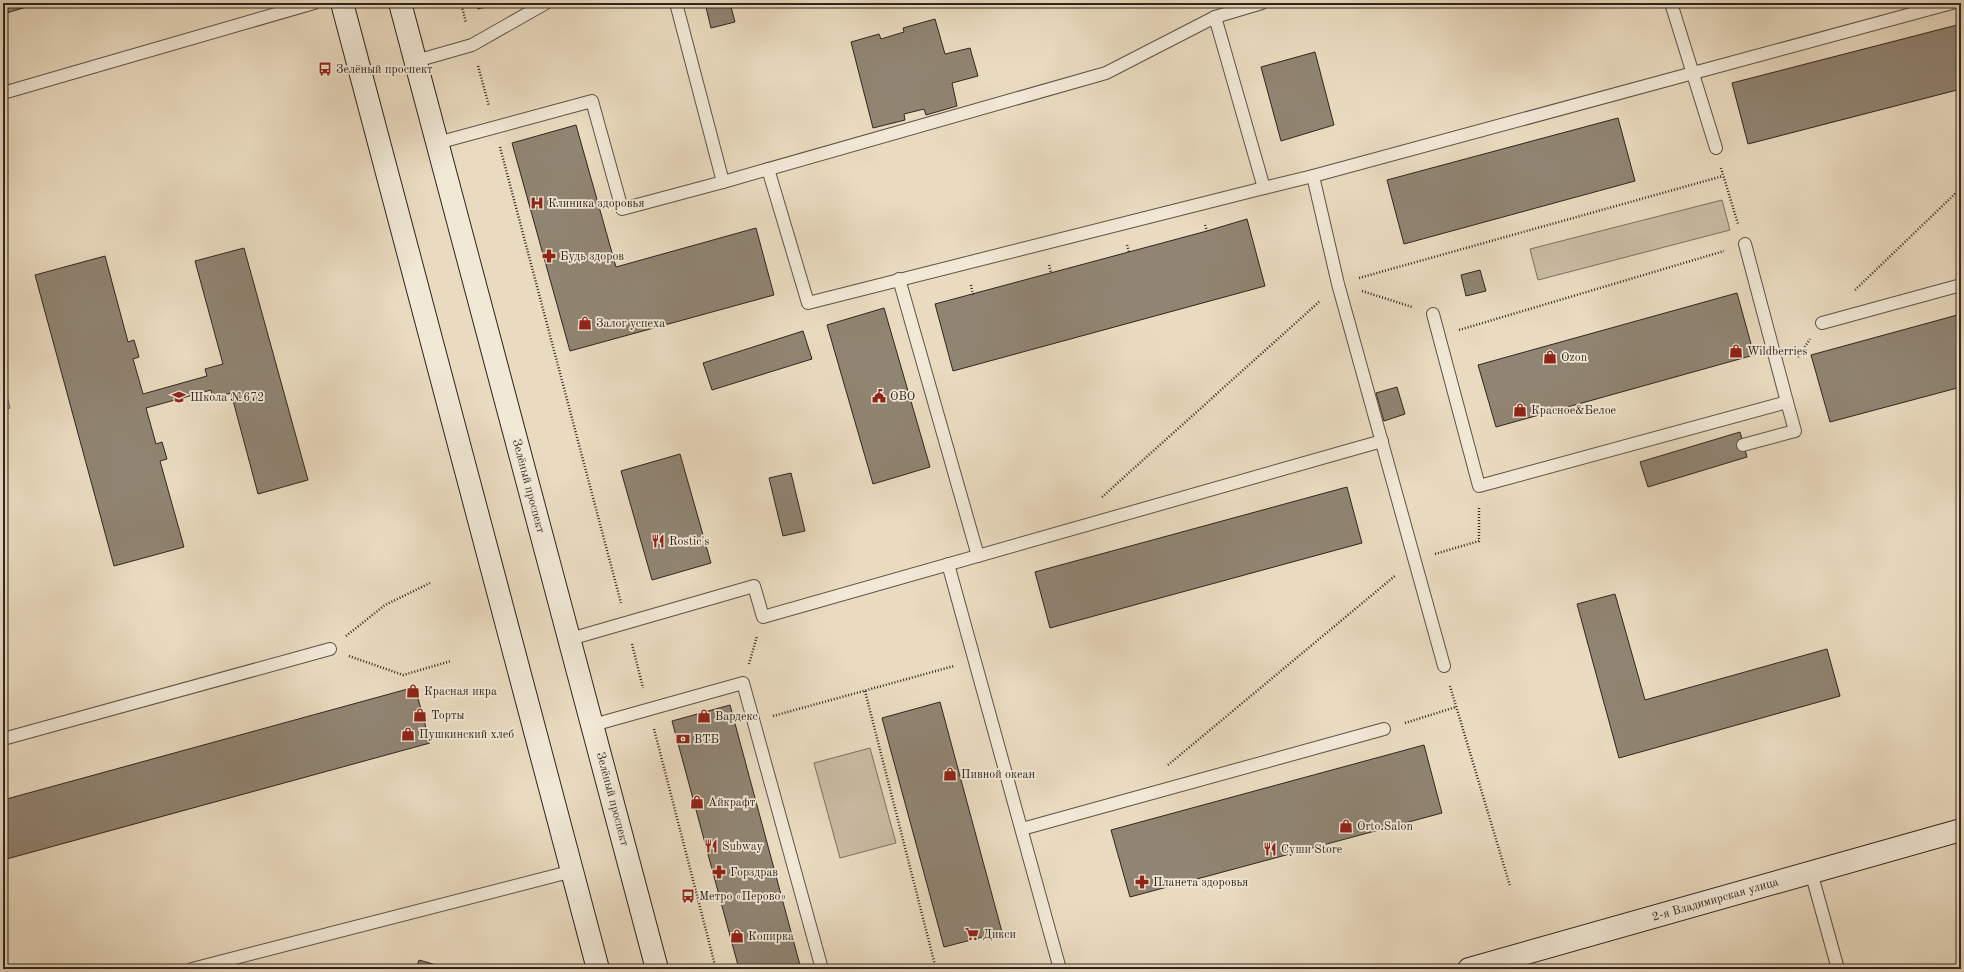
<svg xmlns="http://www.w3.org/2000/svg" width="1964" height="972" font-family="'Old Standard TT',serif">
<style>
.green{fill:#cabca4;stroke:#7c7060}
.building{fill:#908472;stroke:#2f251d}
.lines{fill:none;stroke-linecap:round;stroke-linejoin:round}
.lane-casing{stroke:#5e5246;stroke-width:14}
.secondary-casing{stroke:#2f251d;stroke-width:24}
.path{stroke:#2f251d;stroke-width:2.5;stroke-dasharray:1 2;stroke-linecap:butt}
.lane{stroke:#f1e8d6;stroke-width:12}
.secondary{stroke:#f1e8d6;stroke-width:22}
.labels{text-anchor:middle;stroke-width:3.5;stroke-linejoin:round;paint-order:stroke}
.poi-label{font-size:12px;fill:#2f251d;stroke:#f1e8d6;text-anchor:start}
.street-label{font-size:12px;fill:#2f251d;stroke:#f1e8d6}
</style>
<rect width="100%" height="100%" fill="#eadbc0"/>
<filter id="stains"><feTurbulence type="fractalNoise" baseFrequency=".005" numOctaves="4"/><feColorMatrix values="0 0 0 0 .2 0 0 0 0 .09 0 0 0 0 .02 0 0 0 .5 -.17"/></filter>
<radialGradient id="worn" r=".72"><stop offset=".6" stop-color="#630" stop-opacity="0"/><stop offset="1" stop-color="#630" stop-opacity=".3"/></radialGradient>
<!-- green -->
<g class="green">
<polygon points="1722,200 1730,230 1538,280 1530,249"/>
<polygon points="3,381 10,408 3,410"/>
<polygon points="870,748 896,843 840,858 814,763"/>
</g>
<!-- building -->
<g class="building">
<polygon points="3,3 40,3 3,14"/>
<polygon points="476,3 499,3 478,9"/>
<polygon points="705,3 730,3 735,22 711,28"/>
<polygon points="935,19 945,54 970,48 978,76 952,83 957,106 926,115 924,109 904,114 905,120 873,128 851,42 879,34 881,39 904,32 903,28"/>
<polygon points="1961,24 1961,89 1748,144 1732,83"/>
<polygon points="1315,52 1334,125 1281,141 1261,67"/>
<polygon points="1618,118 1635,181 1404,244 1387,180"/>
<polygon points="576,125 616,267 756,228 774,295 570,351 512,143"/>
<polygon points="3,155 8,173 3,174"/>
<polygon points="1247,219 1265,286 953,371 935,304 1207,231"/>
<polygon points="244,248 308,480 258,494 231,393 213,398 211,390 146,408 156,444 162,442 167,459 160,461 184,547 114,566 35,275 105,256 128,342 134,340 139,357 133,359 143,394 207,376 205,369 223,364 195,261"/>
<polygon points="1480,270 1486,291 1466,296 1461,275"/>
<polygon points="1737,293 1754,355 1496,427 1478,365"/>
<polygon points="884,308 930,467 873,484 827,325"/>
<polygon points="1961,314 1961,387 1830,422 1811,355"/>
<polygon points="803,331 812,359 712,390 703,363"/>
<polygon points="1397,387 1405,414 1384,421 1376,393"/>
<polygon points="1740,432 1747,457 1648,487 1640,462"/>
<polygon points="680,454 711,563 652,580 621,471"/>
<polygon points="791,473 805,531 783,536 769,478"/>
<polygon points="1347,487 1362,543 1050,628 1035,572"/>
<polygon points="1615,594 1645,700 1827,649 1840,696 1619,758 1577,604"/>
<polygon points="415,687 430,743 3,860 3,800"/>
<polygon points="940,702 1002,932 944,947 882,718"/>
<polygon points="730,705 801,969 739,969 672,721"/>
<polygon points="1424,745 1442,813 1130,897 1111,830"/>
<polygon points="419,960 450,969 416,969"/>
<polygon points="316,965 331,969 315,969"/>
</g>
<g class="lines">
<!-- lane casing -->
<g class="lane-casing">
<g id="lane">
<polyline points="676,3 723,182 1106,73 1215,17 1264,188 1313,176 1338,284 1444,666"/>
<polyline points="1671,3 1716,148"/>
<polyline points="1215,17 1262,3"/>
<polyline points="416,61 472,45 546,3"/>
<polyline points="3,93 314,3"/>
<polyline points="437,143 592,101 622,209 723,182"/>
<polyline points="768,169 808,303 1264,188"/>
<polyline points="1313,176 1952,3"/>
<polyline points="1745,244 1787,402"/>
<polyline points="899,279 978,556"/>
<polyline points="1433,314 1479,486 1787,402 1795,431 1743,445"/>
<polyline points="1822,323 1961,285"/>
<polyline points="948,564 1060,969"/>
<polyline points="570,639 754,586 763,617 1382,441"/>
<polyline points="593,725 743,683 822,969"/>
<polyline points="3,739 330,649"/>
<polyline points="1022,829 1384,729"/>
<polyline points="1811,872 1838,969"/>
<polyline points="192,969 573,871"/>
</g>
</g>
<!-- secondary casing -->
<g class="secondary-casing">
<g id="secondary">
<polyline points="342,3 598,969"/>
<polyline points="400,3 657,969"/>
<polyline points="1469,969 1961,830"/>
</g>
</g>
<!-- path -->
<g class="path">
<polyline points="461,3 466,23"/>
<polyline points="478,66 489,106"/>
<polyline points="500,147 621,603"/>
<polyline points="1721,168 1738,224"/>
<polyline points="1205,225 1207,231"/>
<polyline points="1127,245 1129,252"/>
<polyline points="1049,265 1051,273"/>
<polyline points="1359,278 1723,176"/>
<polyline points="971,285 973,295"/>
<polyline points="1855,290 1961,188"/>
<polyline points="1362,291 1412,307"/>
<polyline points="1459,330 1724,251"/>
<polyline points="1798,357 1810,339"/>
<polyline points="1102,497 1320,301"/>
<polyline points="1435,554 1479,541 1479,508"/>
<polyline points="346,636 385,605 430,583"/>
<polyline points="632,644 643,688"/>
<polyline points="349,656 403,675 451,661"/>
<polyline points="749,664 757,636"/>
<polyline points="1450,686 1510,886"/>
<polyline points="865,691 936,969"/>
<polyline points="773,716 954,666"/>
<polyline points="1405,723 1456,707"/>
<polyline points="654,729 716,969"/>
<polyline points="1168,765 1396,575"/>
</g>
<!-- lane -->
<use href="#lane" class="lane"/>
<!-- secondary -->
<use href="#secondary" class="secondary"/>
</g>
<!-- icons -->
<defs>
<g id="bus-bare" transform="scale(1.08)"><path d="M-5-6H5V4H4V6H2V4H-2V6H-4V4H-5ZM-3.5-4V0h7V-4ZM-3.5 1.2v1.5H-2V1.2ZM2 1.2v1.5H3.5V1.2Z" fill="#8f2418" stroke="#f1e8d6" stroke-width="2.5" paint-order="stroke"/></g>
<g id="hospital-bare" transform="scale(1.08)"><path d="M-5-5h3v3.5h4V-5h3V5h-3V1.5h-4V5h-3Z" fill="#8f2418" stroke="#f1e8d6" stroke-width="2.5" paint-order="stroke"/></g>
<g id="pharmacy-bare" transform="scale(1.08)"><path d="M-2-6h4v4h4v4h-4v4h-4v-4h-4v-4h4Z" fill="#8f2418" stroke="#f1e8d6" stroke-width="2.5" paint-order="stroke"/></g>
<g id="shop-bare" transform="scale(1.08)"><path d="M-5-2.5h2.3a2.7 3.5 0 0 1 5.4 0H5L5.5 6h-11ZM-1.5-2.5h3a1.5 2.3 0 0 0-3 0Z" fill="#8f2418" stroke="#f1e8d6" stroke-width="2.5" paint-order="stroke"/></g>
<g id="civic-bare" transform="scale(1.08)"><path d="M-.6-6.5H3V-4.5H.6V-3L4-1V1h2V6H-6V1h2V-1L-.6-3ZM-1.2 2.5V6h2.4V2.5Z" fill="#8f2418" stroke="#f1e8d6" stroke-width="2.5" paint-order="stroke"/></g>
<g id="school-bare" transform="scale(1.08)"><path d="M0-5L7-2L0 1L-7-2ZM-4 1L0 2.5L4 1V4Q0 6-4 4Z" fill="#8f2418" stroke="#f1e8d6" stroke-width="2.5" paint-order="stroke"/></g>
<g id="restaurant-bare" transform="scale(1.08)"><path d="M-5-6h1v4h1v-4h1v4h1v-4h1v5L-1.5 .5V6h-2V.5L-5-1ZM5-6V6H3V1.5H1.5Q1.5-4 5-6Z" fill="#8f2418" stroke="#f1e8d6" stroke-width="2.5" paint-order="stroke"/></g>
<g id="bank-bare" transform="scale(1.08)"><path d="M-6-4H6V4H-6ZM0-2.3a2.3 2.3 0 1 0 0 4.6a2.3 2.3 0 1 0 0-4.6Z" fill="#8f2418" stroke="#f1e8d6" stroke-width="2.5" paint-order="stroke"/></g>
<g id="supermarket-bare" transform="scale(1.08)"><path d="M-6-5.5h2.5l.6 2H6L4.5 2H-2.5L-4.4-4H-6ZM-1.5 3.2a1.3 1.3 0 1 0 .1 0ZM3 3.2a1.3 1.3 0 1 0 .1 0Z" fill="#8f2418" stroke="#f1e8d6" stroke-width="2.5" paint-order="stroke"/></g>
</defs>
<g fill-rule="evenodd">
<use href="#bus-bare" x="325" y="69"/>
<use href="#hospital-bare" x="537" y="203"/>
<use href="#pharmacy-bare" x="549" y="256"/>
<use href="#shop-bare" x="585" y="323"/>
<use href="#shop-bare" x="1736" y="351"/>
<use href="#shop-bare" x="1550" y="357"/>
<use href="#civic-bare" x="879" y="396"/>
<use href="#school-bare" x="179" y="397"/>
<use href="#shop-bare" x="1520" y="410"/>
<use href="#restaurant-bare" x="658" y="541"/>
<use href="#shop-bare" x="413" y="691"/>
<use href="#shop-bare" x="420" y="715"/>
<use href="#shop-bare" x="704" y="716"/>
<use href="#shop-bare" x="408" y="734"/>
<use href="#bank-bare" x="683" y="739"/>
<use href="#shop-bare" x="950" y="774"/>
<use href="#shop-bare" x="697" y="802"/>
<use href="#shop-bare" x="1346" y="826"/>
<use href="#restaurant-bare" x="711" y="846"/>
<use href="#restaurant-bare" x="1270" y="849"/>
<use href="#pharmacy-bare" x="719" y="872"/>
<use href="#pharmacy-bare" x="1142" y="882"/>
<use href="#bus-bare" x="688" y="896"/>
<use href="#supermarket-bare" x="972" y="934"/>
<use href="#shop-bare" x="737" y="936"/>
</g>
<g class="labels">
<!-- poi labels -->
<g class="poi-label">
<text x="336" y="73">Зелёный проспект</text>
<text x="548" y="207">Клиника здоровья</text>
<text x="560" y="260">Будь здоров</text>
<text x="596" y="327">Залог успеха</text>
<text x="1747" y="355">Wildberries</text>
<text x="1561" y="361">Ozon</text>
<text x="890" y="400">ОВО</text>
<text x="190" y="401">Школа №672</text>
<text x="1531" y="414">Красное&amp;Белое</text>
<text x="669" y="545">Rostic's</text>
<text x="424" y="695">Красная икра</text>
<text x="431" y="719">Торты</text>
<text x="715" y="720">Вардекс</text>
<text x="419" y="738">Пушкинский хлеб</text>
<text x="694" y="743">ВТБ</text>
<text x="961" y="778">Пивной океан</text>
<text x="708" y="806">Айкрафт</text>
<text x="1357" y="830">Orto.Salon</text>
<text x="722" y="850">Subway</text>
<text x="1281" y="853">Суши Store</text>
<text x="730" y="876">Горздрав</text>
<text x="1153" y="886">Планета здоровья</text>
<text x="699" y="900">Метро «Перово»</text>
<text x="983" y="938">Дикси</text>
<text x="748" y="940">Копирка</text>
</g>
<!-- street labels -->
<g class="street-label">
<text transform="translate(529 486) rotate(75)" y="4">Зелёный проспект</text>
<text transform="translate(613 799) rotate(75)" y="4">Зелёный проспект</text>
<text transform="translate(1715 899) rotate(-16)" y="4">2-я Владимирская улица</text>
</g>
</g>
<!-- margin -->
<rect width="1964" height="972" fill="none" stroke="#eadbc0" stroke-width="16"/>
<rect x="4" y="4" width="1956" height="964" fill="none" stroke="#2f251d" stroke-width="2"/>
<rect x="8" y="8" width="1948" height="956" fill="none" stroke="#2f251d"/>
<rect width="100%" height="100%" filter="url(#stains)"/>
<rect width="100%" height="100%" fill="url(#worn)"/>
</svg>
